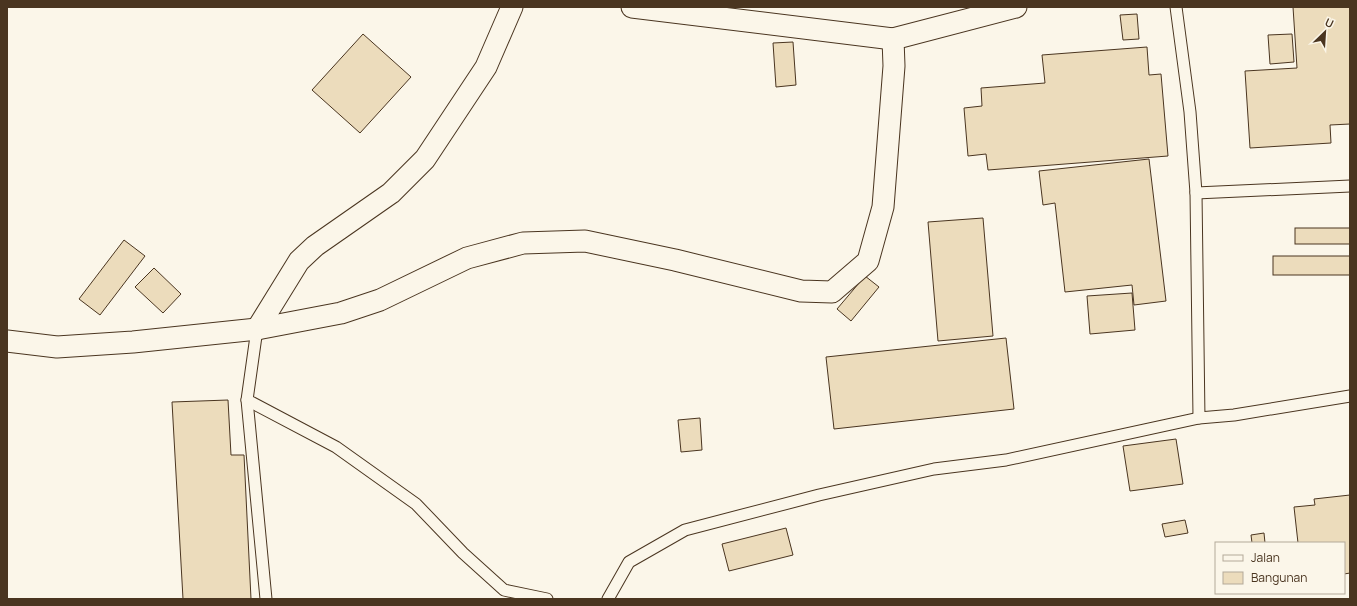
<svg xmlns="http://www.w3.org/2000/svg" width="1357" height="606" font-family="Manrope,sans-serif">
<style>
.building{fill:#ecdcbc;stroke:#4a3520}
.lines{fill:none;stroke-linecap:round;stroke-linejoin:round}
.lane-casing{stroke:#4a3520;stroke-width:13}
.street-casing{stroke:#4a3520;stroke-width:23}
.lane{stroke:#fbf6e9;stroke-width:11}
.street{stroke:#fbf6e9;stroke-width:21}
</style>
<rect width="100%" height="100%" fill="#fbf6e9"/>
<!-- building -->
<g class="building">
<polygon points="1293,7 1350,7 1350,124 1330,125 1331,143 1250,148 1245,71 1297,68"/>
<polygon points="1137,14 1139,39 1123,40 1120,15"/>
<polygon points="363,34 411,77 360,133 312,90"/>
<polygon points="1292,34 1294,62 1270,64 1268,35"/>
<polygon points="793,42 796,85 776,87 773,43"/>
<polygon points="1147,47 1149,75 1161,74 1168,156 988,170 986,154 968,156 964,108 982,106 981,88 1045,83 1042,55"/>
<polygon points="1149,159 1166,301 1134,305 1132,285 1065,292 1055,203 1043,205 1039,171"/>
<polygon points="983,218 993,336 938,341 928,222"/>
<rect x="1295" y="228" width="55" height="16"/>
<polygon points="124,240 145,256 100,315 79,299"/>
<rect x="1273" y="256" width="77" height="19"/>
<polygon points="154,268 181,294 163,313 135,287"/>
<polygon points="865,276 879,287 851,321 837,309"/>
<polygon points="1132,293 1135,330 1090,334 1087,296"/>
<polygon points="1006,338 1014,409 834,429 826,357"/>
<polygon points="228,400 231,455 244,455 251,599 183,599 172,402"/>
<polygon points="700,418 702,450 681,452 678,420"/>
<polygon points="1176,439 1183,484 1130,491 1123,446"/>
<polygon points="1350,495 1350,573 1344,574 1344,543 1298,543 1294,507 1315,505 1314,499"/>
<polygon points="1185,520 1188,533 1165,537 1162,524"/>
<polygon points="786,528 793,555 729,571 722,544"/>
<polygon points="1264,533 1265,543 1252,543 1251,535"/>
</g>
<g class="lines">
<!-- lane casing -->
<g class="lane-casing">
<g id="lane">
<polyline points="1176,7 1190,112 1196,193 1199,418 1234,415 1350,396"/>
<polyline points="1196,193 1350,186"/>
<polyline points="257,329 247,400 266,599"/>
<polyline points="247,400 336,447 416,504 463,553 504,590 547,599"/>
<polyline points="608,599 629,562 685,530 819,495 934,469 1006,460 1199,418"/>
</g>
</g>
<!-- street casing -->
<g class="street-casing">
<g id="street">
<polyline points="632,7 893,39"/>
<polyline points="257,329 299,261 315,246 391,193 425,159 486,67 512,7"/>
<polyline points="7,341 57,347 133,342 257,329 341,313 380,300 467,258 523,243 585,241 675,260 801,291 832,292 868,261 883,207 894,66 893,39 1016,7"/>
</g>
</g>
<!-- lane -->
<use href="#lane" class="lane"/>
<!-- street -->
<use href="#street" class="street"/>
</g>
<!-- border -->
<rect width="1357" height="606" fill="none" stroke="#4a3520" stroke-width="16"/>
<!-- legend -->
<rect x="1215" y="542" width="130" height="52" fill="#fbf6e9" stroke="#b4a999"/>
<rect x="1223" y="555" width="20" height="6" fill="#fbf6e9" stroke="#b4a999"/>
<text x="1251" y="562" font-size="12" fill="#4a3520">Jalan</text>
<rect x="1223" y="572" width="20" height="12" fill="#ecdcbc" stroke="#b4a999"/>
<text x="1251" y="582" font-size="12" fill="#4a3520">Bangunan</text>
<!-- north arrow -->
<g transform="translate(1325 32) rotate(25)" stroke="#fbf6e9" stroke-width="3" paint-order="stroke">
<path d="M0-3L7 15L0 10L-7 15Z" fill="#4a3520"/>
<text y="-6" font-size="11" font-weight="bold" text-anchor="middle" fill="#4a3520">U</text>
</g>
</svg>
